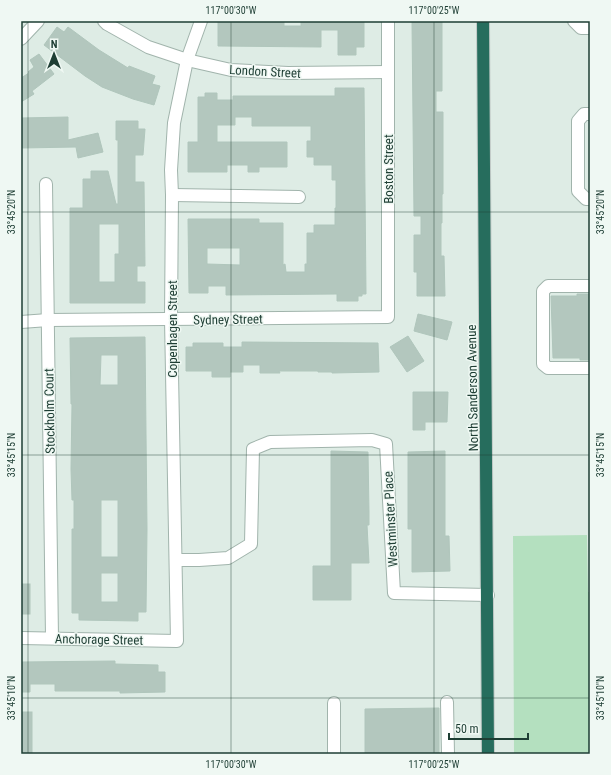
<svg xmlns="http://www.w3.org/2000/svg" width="611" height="775" font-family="'Roboto Condensed',sans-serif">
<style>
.green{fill:#b4e0bf}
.building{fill:#b3c7be;stroke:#b0c6bc;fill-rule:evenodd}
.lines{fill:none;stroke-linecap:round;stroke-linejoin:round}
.minor-casing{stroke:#a1b4ac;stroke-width:14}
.highway-casing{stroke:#c0c9c6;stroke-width:14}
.minor{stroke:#fff;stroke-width:12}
.highway{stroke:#266d5d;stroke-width:12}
.ticks{fill:none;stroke:#1e3e34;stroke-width:1;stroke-opacity:0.45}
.labels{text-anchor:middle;stroke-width:3;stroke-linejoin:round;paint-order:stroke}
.street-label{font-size:13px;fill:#1e3e34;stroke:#eff8f3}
.neatline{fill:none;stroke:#1e3e34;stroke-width:1.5}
.ticks-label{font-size:10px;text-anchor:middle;fill:#1e3e34}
</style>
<rect width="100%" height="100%" fill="#deece5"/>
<!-- green -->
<polygon class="green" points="587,535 588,592 590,592 590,754 514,754 513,536"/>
<!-- building -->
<g class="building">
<polygon points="218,21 284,21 284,26 301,26 301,21 364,21 364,47 356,47 356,55 338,55 338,30 321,30 321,47 218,46"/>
<polygon points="412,21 442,21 442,91 436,91 436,112 443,112 443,194 442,194 442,223 441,223 441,256 444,256 445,296 417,296 417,272 414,272 414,235 421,235 421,216 414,216"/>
<polygon points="57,27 64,32 68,27 99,50 128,68 129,66 155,76 152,84 160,86 154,105 133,99 102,87 85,76 44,45"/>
<polygon points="39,54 54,74 32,91 34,94 21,102 21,78 29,73 28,72 34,67 30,60"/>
<path d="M335 88H364L366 294H362V296H358V301H337V294L226 295V286H208V293H189L188 219H259V223H283V265L285 264 286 272H305V264H307V233H314V225H335V208H336V180H332V165H314V157H307V141H311V126H252V117H235V125H217V142H287V167H259V172H248V165H227V172H188V142H198V97H205V93H217V100H233V96H335ZM207 248H240V265L207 264Z"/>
<polygon points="68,117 68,140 98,133 103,152 78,158 76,147 21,148 21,118"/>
<path d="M116 121H138V129H145L143 155H135V182H144L145 266H137V282H145V303H70V208H83V179H91V171H108L116 204H118V140H116ZM99 224H119V254H115V282H99Z"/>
<polygon points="577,294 590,294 590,360 580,360 580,358 553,358 551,296 577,296"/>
<polygon points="418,314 452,322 447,340 414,331"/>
<polygon points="408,336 424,361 407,372 390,347"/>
<path d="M145 337 147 529 146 612H138V621L79 620V613H72V529H74V500H72L71 469 72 404H71L70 338ZM101 355H118V385H100ZM101 500H118V557H101ZM101 573H118V602H101Z"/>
<polygon points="242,342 378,343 379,372 332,373 332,372 318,372 318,371 279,371 280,373 260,373 260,365 243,365 243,372 230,372 230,377 212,377 212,371 186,371 186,347 193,347 193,343 223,343 223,347 242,347"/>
<polygon points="413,392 448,392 447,422 425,422 425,430 413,430"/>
<polygon points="331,451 368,452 369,512 369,525 367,525 369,563 351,563 351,600 313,600 313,566 331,566"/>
<polygon points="445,451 445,536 449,536 450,571 412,572 412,529 408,529 408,452"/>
<rect x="21" y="584" width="9" height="30"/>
<polygon points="115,661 115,664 158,665 158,672 165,672 165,692 120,693 120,691 55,691 55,684 30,684 30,692 22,692 22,662"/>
<polygon points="439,708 439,754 365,754 365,709"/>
<rect x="21" y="712" width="11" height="42"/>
</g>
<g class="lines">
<!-- minor casing -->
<g class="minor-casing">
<g id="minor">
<polyline points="104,21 107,24 148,47 187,60 231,70 288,73 388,72"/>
<polyline points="574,21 581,28 590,28"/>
<polyline points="21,39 38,21"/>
<polyline points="590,114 584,114 578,121 578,191 586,199 590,199"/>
<polyline points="46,184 52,638"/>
<polyline points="172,195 299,197"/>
<polyline points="590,286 548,286 543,291 543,364 548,368 590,368"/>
<polyline points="21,322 48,320 388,317 388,21"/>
<polyline points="176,560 199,560 228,558 251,544 253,449 270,442 372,440 386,444 394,593 488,595"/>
<polyline points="21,638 177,641 171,319 172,195 171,170 174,123 187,60 201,21"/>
<polyline points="447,702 448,754"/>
<polyline points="334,703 334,754"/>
</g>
</g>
<!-- highway casing -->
<g class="highway-casing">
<polyline id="highway" points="483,21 488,754"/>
</g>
<!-- minor -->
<use href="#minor" class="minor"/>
<!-- highway -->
<use href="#highway" class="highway"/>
</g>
<!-- ticks -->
<path class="ticks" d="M28 21V754M231 21V754M434 21V754M21 212H590M21 455H590M21 698H590"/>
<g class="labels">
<!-- street labels -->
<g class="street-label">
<text transform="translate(265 71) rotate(3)" y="5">London Street</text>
<text transform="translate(388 169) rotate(-90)" y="5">Boston Street</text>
<text transform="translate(228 319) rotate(-1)" y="5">Sydney Street</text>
<text transform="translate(172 329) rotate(-90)" y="5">Copenhagen Street</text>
<text transform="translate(472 388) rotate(-91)" y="5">North Sanderson Avenue</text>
<text transform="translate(49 411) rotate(-91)" y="5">Stockholm Court</text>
<text transform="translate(390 519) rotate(-93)" y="5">Westminster Place</text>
<text transform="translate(99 639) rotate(1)" y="5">Anchorage Street</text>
</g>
</g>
<!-- border -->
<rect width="611" height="775" fill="none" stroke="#eff8f3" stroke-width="44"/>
<!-- north arrow -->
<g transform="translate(54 54)" stroke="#eff8f3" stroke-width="3" paint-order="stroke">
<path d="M0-3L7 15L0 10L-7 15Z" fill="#1e3e34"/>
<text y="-6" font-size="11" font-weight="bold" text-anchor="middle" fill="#1e3e34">N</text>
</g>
<!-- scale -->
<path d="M449 733v6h79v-6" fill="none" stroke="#1e3e34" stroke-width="2"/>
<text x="455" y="733" font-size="12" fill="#1e3e34" stroke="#eff8f3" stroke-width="3" paint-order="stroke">50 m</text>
<rect x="22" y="22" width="567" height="731" class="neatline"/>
<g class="ticks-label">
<text x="231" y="14">117°00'30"W</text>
<text x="434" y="14">117°00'25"W</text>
<text transform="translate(11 212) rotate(-90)" y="4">33°45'20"N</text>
<text transform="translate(600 212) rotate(-90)" y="4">33°45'20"N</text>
<text transform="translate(11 455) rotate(-90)" y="4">33°45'15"N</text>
<text transform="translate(600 455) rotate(-90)" y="4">33°45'15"N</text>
<text transform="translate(11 698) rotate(-90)" y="4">33°45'10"N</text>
<text transform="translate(600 698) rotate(-90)" y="4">33°45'10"N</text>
<text x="231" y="768">117°00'30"W</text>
<text x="434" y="768">117°00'25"W</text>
</g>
</svg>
